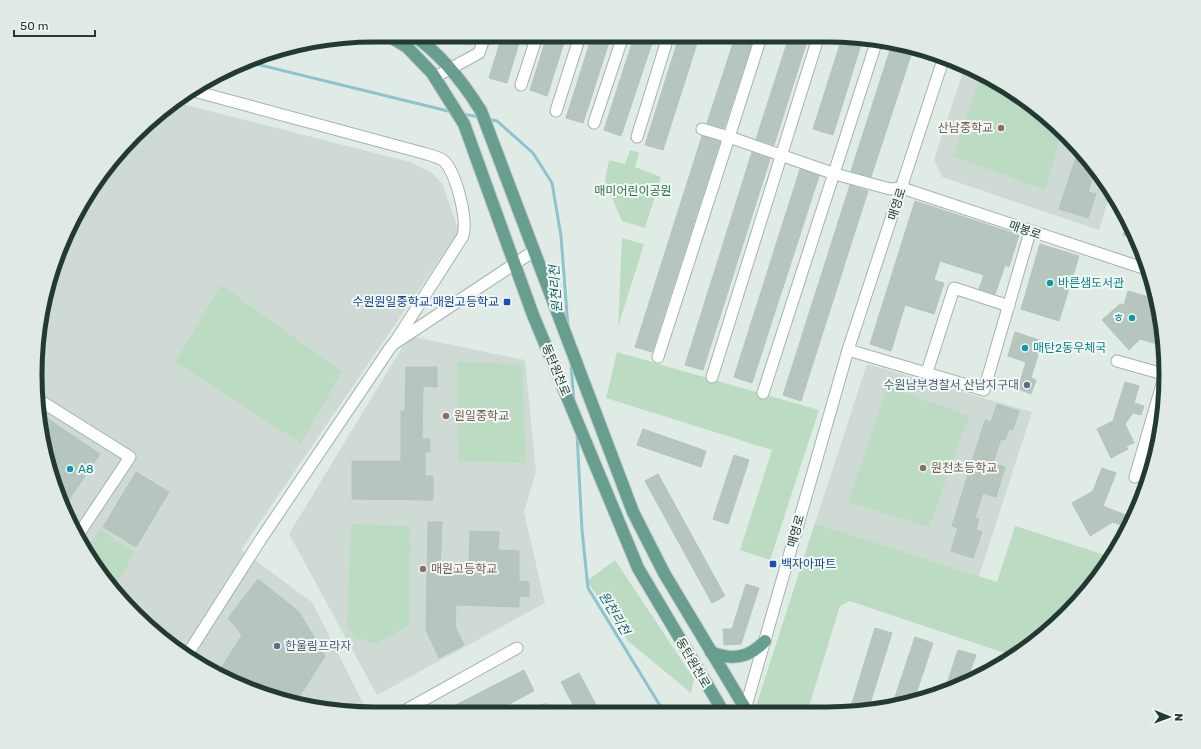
<svg xmlns="http://www.w3.org/2000/svg" width="1201" height="749" font-family="Rubik,'Noto Sans KR',sans-serif">
<style>
.built{fill:#cfdad5}
.green{fill:#bbdbc3}
.lines{fill:none;stroke-linecap:round;stroke-linejoin:round}
.stream{stroke:#8cc4cd;stroke-width:3}
.building{fill:#b7c5bf;stroke:#b4c4bd}
.minor-casing{stroke:#a4b2ad;stroke-width:13}
.major-casing{stroke:#c1c8c6;stroke-width:14}
.minor{stroke:#fff;stroke-width:11}
.major{stroke:#689e8f;stroke-width:12}
.education-dot{fill:#8d6e63;stroke:#f1f8f4;stroke-width:1.5}
.culture-dot{fill:#0f9aa8;stroke:#f1f8f4;stroke-width:1.5}
.transit-dot{fill:#1a4fb4;stroke:#f1f8f4;stroke-width:1.5}
.service-dot{fill:#5c6f8a;stroke:#f1f8f4;stroke-width:1.5}
.labels{text-anchor:middle;stroke-width:4;stroke-linejoin:round;paint-order:stroke}
.education-label{font-size:12px;fill:#785e54;stroke:#f1f8f4;text-anchor:start}
.park-label{font-size:12px;fill:#2f6f47;stroke:#f1f8f4}
.street-label{font-size:12px;fill:#233a34;stroke:#f1f8f4}
.culture-label{font-size:12px;fill:#0d838f;stroke:#f1f8f4;text-anchor:start}
.transit-label{font-size:12px;fill:#164399;stroke:#f1f8f4;text-anchor:end}
.service-label{font-size:12px;fill:#4e5e75;stroke:#f1f8f4;text-anchor:end}
.water-label{font-size:13px;font-style:italic;fill:#206673;stroke:#f1f8f4}
.rim{fill:none;stroke:#233a34;stroke-width:5}
</style>
<rect width="100%" height="100%" fill="#e1ebe6"/>
<!-- built -->
<g class="built">
<polygon points="451,35 474,36 471,46 449,40"/>
<polygon points="965,66 1033,105 1082,150 1111,192 1099,230 942,177 934,160"/>
<polygon points="174,102 410,162 432,173 442,183 459,231 241,550 312,602 367,711 330,711 245,688 168,644 92,563 53,483 35,374 53,266 92,186 168,105"/>
<polygon points="409,336 525,360 536,472 524,512 545,603 377,695 289,534"/>
<polygon points="867,364 1032,412 979,576 815,523"/>
</g>
<!-- green -->
<g class="green">
<polygon points="981,75 1033,105 1062,133 1045,190 953,156"/>
<polygon points="630,150 639,153 635,167 661,177 645,228 622,221 605,181 609,160 625,164"/>
<polygon points="622,238 644,244 618,327"/>
<polygon points="221,285 342,372 301,443 175,362"/>
<polygon points="617,352 819,410 770,560 740,550 772,450 606,398"/>
<polygon points="457,362 522,364 526,463 458,461"/>
<polygon points="888,386 969,416 929,527 848,502"/>
<polygon points="815,523 997,582 1015,526 1111,557 1096,581 1051,630 1013,656 850,601 840,606 807,713 761,713 756,706"/>
<polygon points="351,524 410,526 409,626 376,644 356,638 347,625"/>
<polygon points="100,529 135,553 114,586 92,563 86,550"/>
<polygon points="615,560 694,679 691,693 628,641 587,581"/>
</g>
<g class="lines">
<!-- stream -->
<g class="stream">
<polyline points="248,62 452,112"/>
<polyline points="462,114 480,117"/>
<polyline points="487,119 497,121 533,153 552,183 561,236 568,327"/>
<polyline points="571,364 574,403"/>
<polyline points="577,434 582,530 588,588 664,712"/>
</g>
</g>
<!-- building -->
<g class="building">
<polygon points="502,36 521,36 507,83 489,78"/>
<polygon points="547,36 566,36 547,96 530,90"/>
<polygon points="592,36 611,36 583,123 566,118"/>
<polygon points="634,37 654,37 621,136 604,130"/>
<polygon points="679,37 699,37 663,150 645,145"/>
<polygon points="735,37 754,37 724,128 707,123"/>
<polygon points="789,37 808,38 774,145 756,139"/>
<polygon points="842,38 863,38 833,135 813,129"/>
<polygon points="892,44 913,49 871,177 851,171"/>
<polygon points="702,136 720,142 652,352 635,347"/>
<polygon points="1079,148 1095,170 1088,192 1096,194 1088,218 1059,209"/>
<polygon points="752,152 770,159 703,370 685,365"/>
<polygon points="800,169 819,176 752,383 734,377"/>
<polygon points="850,185 868,191 801,401 783,395"/>
<polygon points="915,201 1019,235 1009,267 1005,265 995,294 979,289 984,275 940,261 934,280 944,283 934,314 905,305 891,351 870,344"/>
<polygon points="1128,221 1133,231 1136,239 1123,235"/>
<polygon points="1040,244 1079,256 1059,321 1021,309"/>
<polygon points="1128,291 1156,299 1157,303 1154,314 1160,316 1163,330 1164,346 1140,339 1129,350 1102,320 1120,304 1124,305"/>
<polygon points="1015,332 1042,341 1031,378 1036,380 1031,394 1018,389 1026,362 1008,356"/>
<polygon points="406,367 437,367 437,387 423,386 422,439 430,439 430,452 425,452 425,476 433,476 433,500 352,499 352,461 401,461 401,411 405,411"/>
<polygon points="1125,382 1139,386 1134,403 1144,406 1141,415 1133,413 1125,424 1134,443 1126,446 1128,449 1111,458 1097,429 1113,421"/>
<polygon points="997,404 1019,411 1013,430 1009,429 1005,440 1001,439 993,463 1005,467 996,497 983,493 975,518 979,519 976,530 982,532 973,558 951,551 958,528 952,526 985,420 991,422"/>
<polygon points="42,415 100,454 64,507 53,483"/>
<polygon points="643,429 706,451 701,467 637,445"/>
<polygon points="734,455 749,460 728,524 713,519"/>
<polygon points="1102,468 1116,473 1103,506 1133,518 1129,528 1113,522 1090,536 1072,503 1093,491"/>
<polygon points="136,472 169,492 136,547 103,527"/>
<polygon points="658,474 725,596 712,603 645,481"/>
<polygon points="428,522 442,522 440,568 469,569 470,531 499,532 498,550 519,551 519,581 529,582 529,597 519,596 519,607 456,605 455,626 464,645 439,658 426,630"/>
<polygon points="258,579 299,612 325,656 296,702 245,688 218,673 242,635 228,618"/>
<polygon points="746,584 759,588 741,644 724,645 723,629 732,629"/>
<polygon points="875,628 892,633 868,710 849,713"/>
<polygon points="915,637 933,643 913,703 892,706"/>
<polygon points="958,650 976,655 967,680 945,690"/>
<polygon points="524,670 534,691 494,712 442,712"/>
<polygon points="579,673 600,712 577,712 561,682"/>
</g>
<g class="lines">
<!-- minor casing -->
<g class="minor-casing">
<g id="minor">
<polyline points="435,77 479,53 485,36"/>
<polyline points="521,85 537,36"/>
<path d="M194 91 423 153C430 155 439 157 444 161 456 173 468 219 463 236L395 342"/>
<polyline points="556,111 580,36"/>
<polyline points="594,123 623,36"/>
<polyline points="702,129 729,137 761,37"/>
<polyline points="637,137 668,37"/>
<polyline points="848,350 984,390 1030,232"/>
<polyline points="658,357 729,137 835,174 890,189 902,188 1149,270"/>
<polyline points="1117,361 1163,374"/>
<polyline points="927,372 954,288 1009,306"/>
<polyline points="712,377 818,38"/>
<polyline points="763,393 877,40"/>
<polyline points="39,400 130,457 78,535"/>
<polyline points="1135,477 1165,374"/>
<polyline points="187,655 261,539 392,345 534,251"/>
<polyline points="404,711 517,648"/>
<polyline points="542,712 545,710 546,712"/>
<polyline points="744,713 848,350 944,57"/>
</g>
</g>
<!-- major casing -->
<g class="major-casing">
<g id="major">
<polyline points="387,35 407,47 432,73 464,124 533,315 638,568 724,713"/>
<path d="M413 35C441 54 463 82 481 111L633 512 664 573 748 713"/>
<path d="M711 652C732 661 749 658 765 641"/>
</g>
</g>
<!-- minor -->
<use href="#minor" class="minor"/>
<!-- major -->
<use href="#major" class="major"/>
</g>
<!-- markers -->
<g class="education-dot">
<circle cx="1001" cy="128" r="4"/>
<circle cx="446" cy="416" r="4"/>
<circle cx="923" cy="468" r="4"/>
<circle cx="423" cy="569" r="4"/>
</g>
<g class="culture-dot">
<circle cx="1050" cy="283" r="4"/>
<circle cx="1132" cy="318" r="4"/>
<circle cx="1025" cy="348" r="4"/>
<circle cx="70" cy="469" r="4"/>
</g>
<g class="transit-dot">
<rect x="503" y="298" width="8" height="8" rx="2"/>
<rect x="769" y="560" width="8" height="8" rx="2"/>
</g>
<g class="service-dot">
<circle cx="1027" cy="385" r="4"/>
<circle cx="277" cy="646" r="4"/>
</g>
<g class="labels">
<!-- education labels -->
<g class="education-label">
<text x="993" y="132" text-anchor="end">산남중학교</text>
<text x="454" y="420">원일중학교</text>
<text x="931" y="472">원천초등학교</text>
<text x="431" y="573">매원고등학교</text>
</g>
<!-- park labels -->
<g class="park-label">
<text x="633" y="195">매미어린이공원</text>
</g>
<!-- street labels -->
<g class="street-label">
<text transform="translate(897 204) rotate(-72)" y="4">매영로</text>
<text transform="translate(1025 230) rotate(19)" y="4">매봉로</text>
<text transform="translate(556 370) rotate(68)" y="4">동탄원천로</text>
<text transform="translate(796 531) rotate(-74)" y="4">매영로</text>
<text transform="translate(693 663) rotate(60)" y="4">동탄원천로</text>
</g>
<!-- culture labels -->
<g class="culture-label">
<text x="1058" y="287">바른샘도서관</text>
<text x="1124" y="322" text-anchor="end">ㅎ</text>
<text x="1033" y="352">매탄2동우체국</text>
<text x="78" y="473">A8</text>
</g>
<!-- transit labels -->
<g class="transit-label">
<text x="499" y="306">수원원일중학교.매원고등학교</text>
<text x="781" y="568" text-anchor="start">백자아파트</text>
</g>
<!-- service labels -->
<g class="service-label">
<text x="1019" y="389">수원남부경찰서 산남지구대</text>
<text x="285" y="650" text-anchor="start">한울림프라자</text>
</g>
<!-- water labels -->
<g class="water-label">
<text transform="translate(555 289) rotate(-94)" y="5">원천리천</text>
<text transform="translate(615 613) rotate(59)" y="5">원천리천</text>
</g>
</g>
<!-- crop -->
<path d="M0 0H1201V749H0ZM374 42H827A332 332 0 0 1 1159 374V375A332 332 0 0 1 827 707H374A332 332 0 0 1 42 375V374A332 332 0 0 1 374 42Z" fill="#e1e9e5" fill-rule="evenodd"/>
<path class="rim" d="M374 42H827A332 332 0 0 1 1159 374V375A332 332 0 0 1 827 707H374A332 332 0 0 1 42 375V374A332 332 0 0 1 374 42Z"/>
<!-- north arrow -->
<g transform="translate(1169 717) rotate(91)" stroke="#f1f8f4" stroke-width="3" paint-order="stroke">
<path d="M0-3L7 15L0 10L-7 15Z" fill="#233a34"/>
<text y="-6" font-size="11" font-weight="bold" text-anchor="middle" fill="#233a34">N</text>
</g>
<!-- scale -->
<path d="M14 30v6h81v-6" fill="none" stroke="#233a34" stroke-width="2"/>
<text x="20" y="30" font-size="12" fill="#233a34" stroke="#f1f8f4" stroke-width="3" paint-order="stroke">50 m</text>
</svg>
